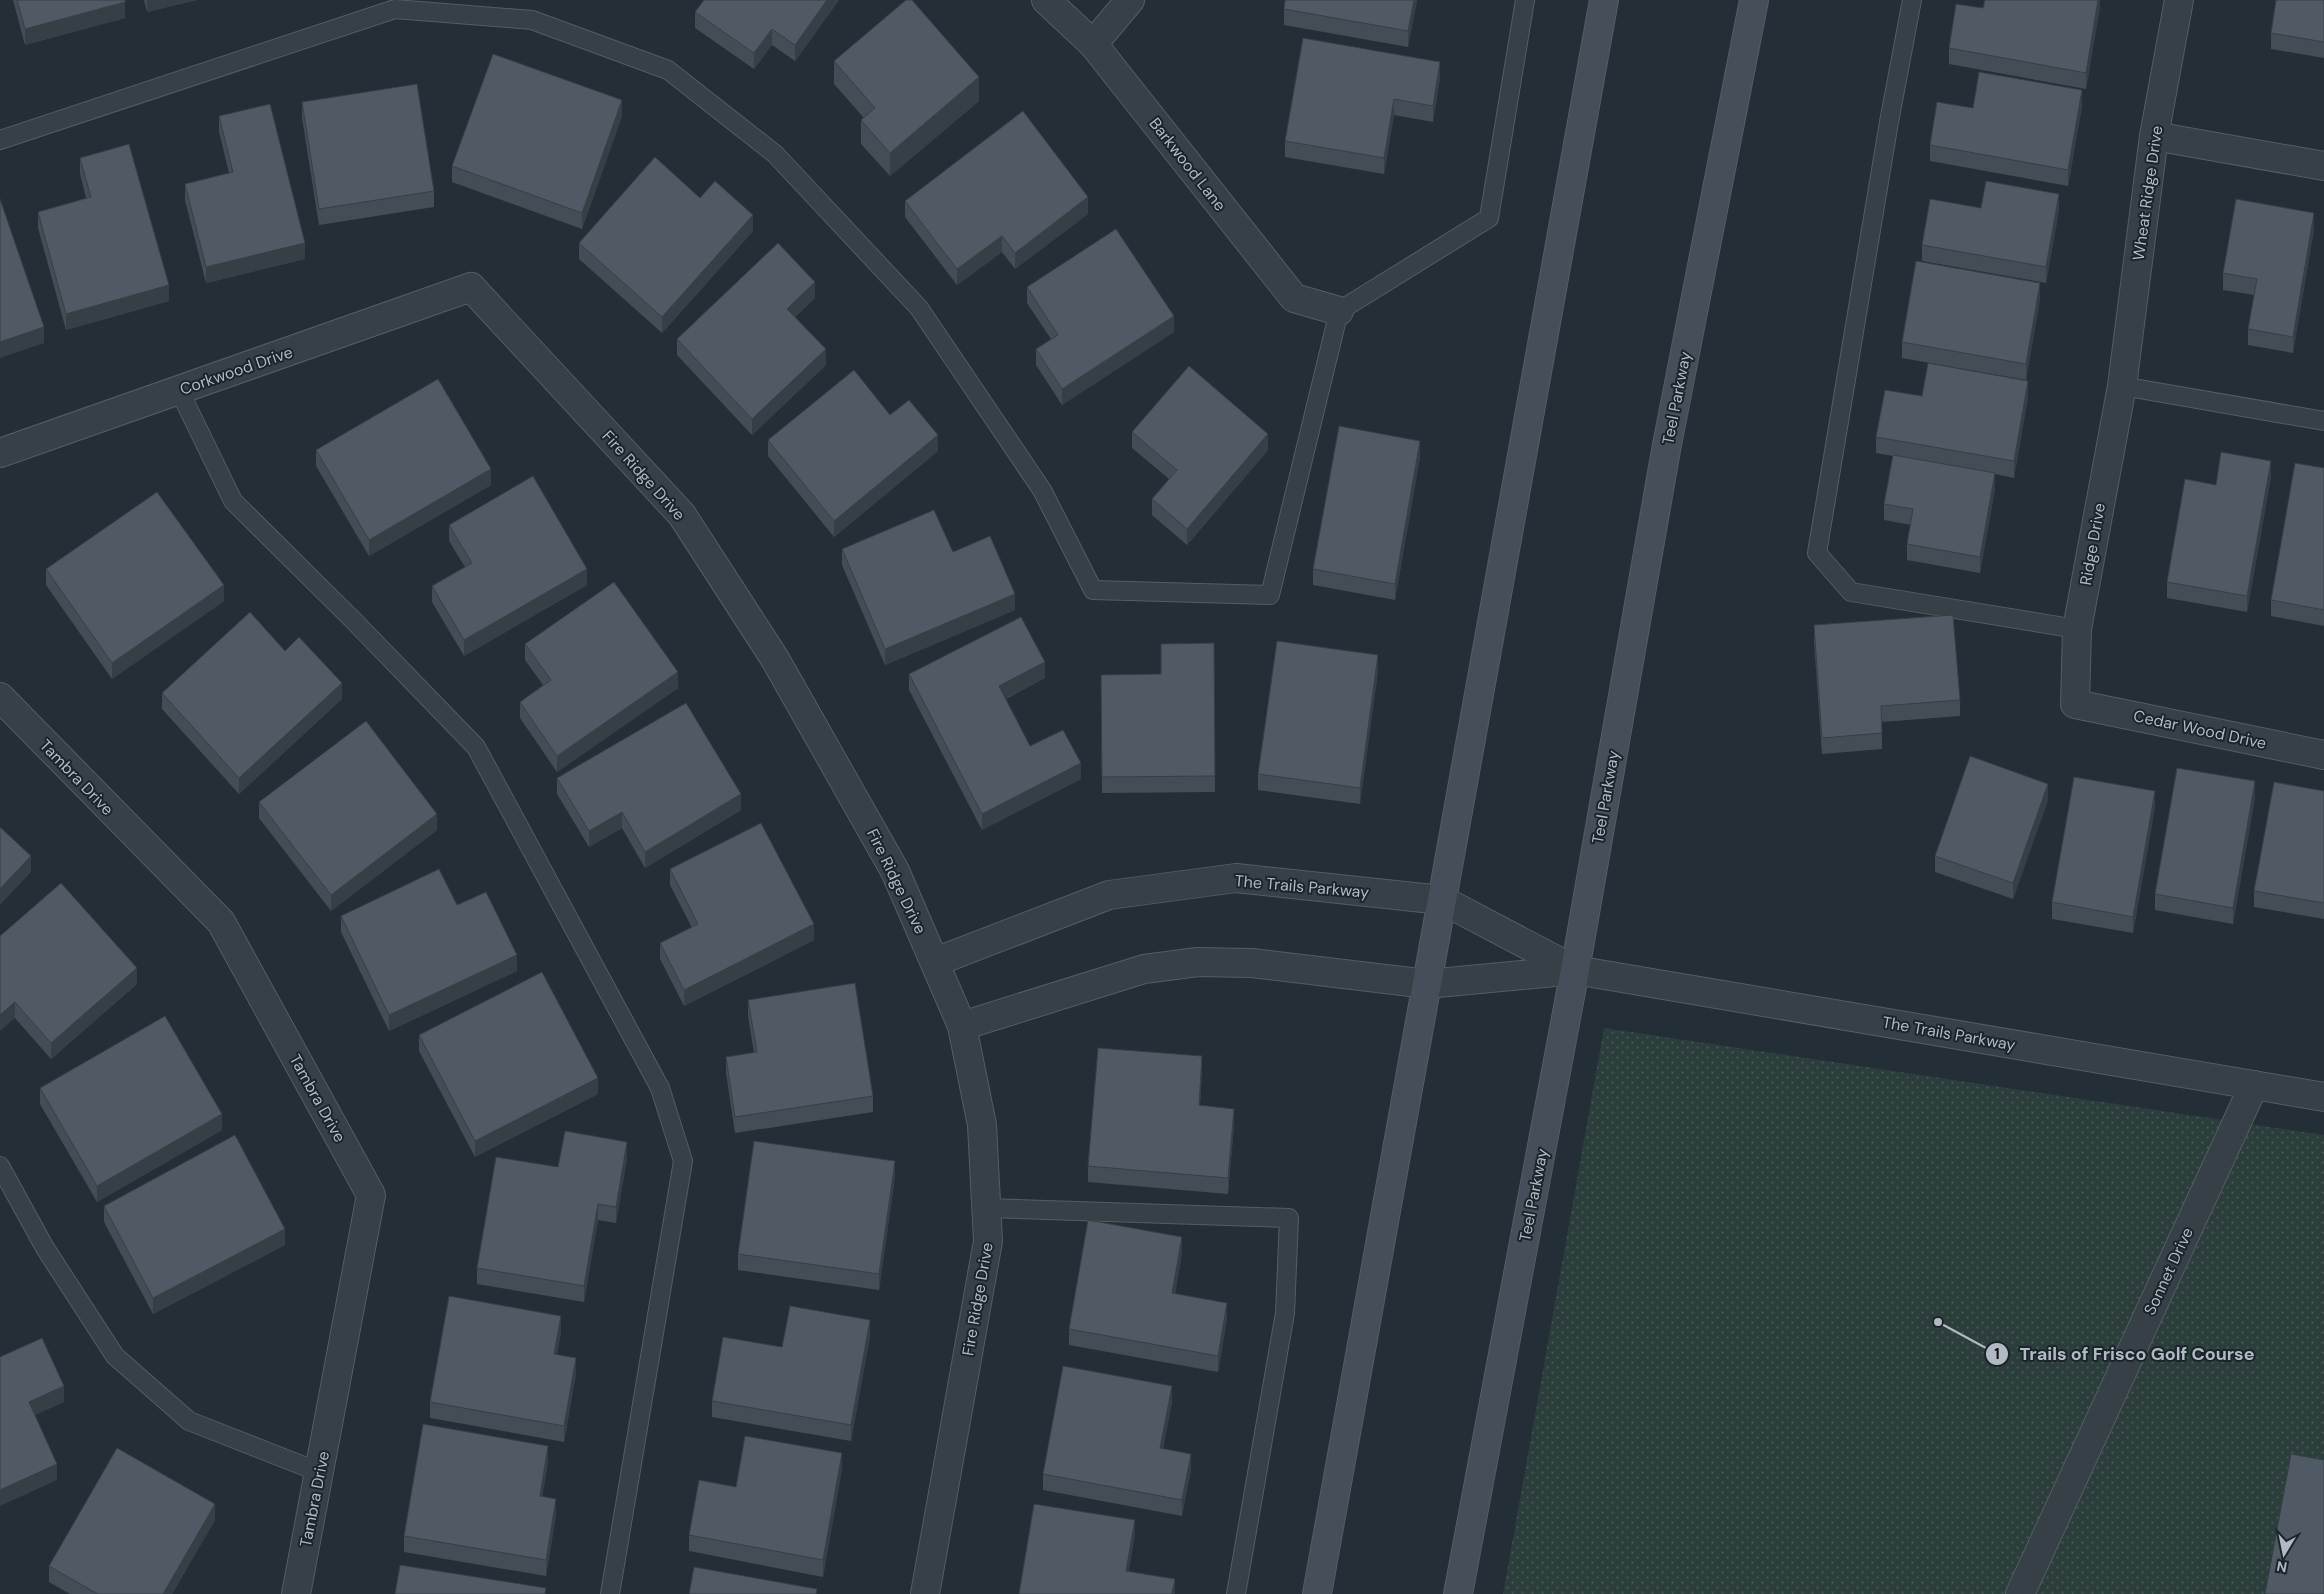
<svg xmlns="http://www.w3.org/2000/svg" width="2324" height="1594" font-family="'DM Sans',sans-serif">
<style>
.grass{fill:url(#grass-dots)}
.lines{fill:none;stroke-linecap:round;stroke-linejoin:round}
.service-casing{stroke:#545d64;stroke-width:20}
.minor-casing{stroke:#545d64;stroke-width:30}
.tertiary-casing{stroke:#545d64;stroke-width:30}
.secondary-casing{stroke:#545d64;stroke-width:30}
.service{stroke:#373f47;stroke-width:18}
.minor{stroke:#373f47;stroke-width:28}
.tertiary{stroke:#373f47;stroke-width:28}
.secondary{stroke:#454f59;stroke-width:28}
.wall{fill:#444d56}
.shaded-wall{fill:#373f46}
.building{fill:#4f5a64;stroke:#373f46}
.labels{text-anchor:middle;stroke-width:4;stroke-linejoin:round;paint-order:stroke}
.street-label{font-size:16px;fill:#b1bac3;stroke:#1c242b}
.leader{fill:none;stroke:#b1bac3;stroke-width:2}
.callout-dot{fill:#b1bac3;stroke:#1c242b;stroke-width:2}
.mark-label{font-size:15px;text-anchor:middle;font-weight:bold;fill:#111}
.callout-label{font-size:18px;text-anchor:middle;font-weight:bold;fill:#b1bac3;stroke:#1c242b;stroke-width:4;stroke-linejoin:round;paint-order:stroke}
</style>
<defs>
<pattern id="grass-dots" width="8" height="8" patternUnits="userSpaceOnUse" patternTransform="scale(1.25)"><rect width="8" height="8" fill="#2b3e3b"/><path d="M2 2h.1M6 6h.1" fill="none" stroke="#475856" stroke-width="1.8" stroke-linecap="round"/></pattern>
</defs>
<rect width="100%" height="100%" fill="#232e36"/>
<!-- grass -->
<polygon class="grass" points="1604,1028 2324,1135 2324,1594 1503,1594"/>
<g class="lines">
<!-- service casing -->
<g class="service-casing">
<g id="service">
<polyline points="1912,0 1889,122 1817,553 1851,592 2077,629"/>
<polyline points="0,140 395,9 532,20 668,70 775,154 919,308 1042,490 1093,590 1270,595 1339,311 1489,218 1525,0"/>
<polyline points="2122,386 2324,421"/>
<polyline points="179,390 233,501 354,621 476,747 660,1088 683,1161 610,1594"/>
<polyline points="0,1166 45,1248 115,1356 189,1421 319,1472"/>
<polyline points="987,1208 1289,1218 1285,1313 1236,1594"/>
</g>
</g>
<!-- minor casing -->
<g class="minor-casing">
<g id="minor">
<polyline points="1046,0 1093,44 1294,298 1339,311"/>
<polyline points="2179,0 2154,136 2122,386 2077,629 2075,704 2324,755"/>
<polyline points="1093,44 1130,0"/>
<polyline points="2154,136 2324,166"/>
<polyline points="0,453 471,287 682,515 775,659 895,871 962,1026 982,1125 988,1241 925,1594"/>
<polyline points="0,697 221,922 371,1195 296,1594"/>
<polyline points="935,962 1109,895 1236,878 1442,900 1575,970"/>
<polyline points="962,1026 1144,969 1198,962 1252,963 1427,984 1575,970"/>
<polyline points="2020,1594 2254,1085"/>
</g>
</g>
<!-- tertiary casing -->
<g class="tertiary-casing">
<polyline id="tertiary" points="1575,970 2324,1097"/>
</g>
<!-- secondary casing -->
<g class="secondary-casing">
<g id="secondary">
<polyline points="1317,1594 1604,0"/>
<polyline points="1458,1594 1575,970 1666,450 1754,0"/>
</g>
</g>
<!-- service -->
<use href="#service" class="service"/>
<!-- minor -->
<use href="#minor" class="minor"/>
<!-- tertiary -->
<use href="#tertiary" class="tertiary"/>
<!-- secondary -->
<use href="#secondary" class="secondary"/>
</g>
<!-- wall -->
<g class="wall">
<polygon points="13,0 125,0 125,18 25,45"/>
<polygon points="144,0 197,0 147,12"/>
<polygon points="704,0 839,0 795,61 772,45 754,69 695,28 695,12"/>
<polygon points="1417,0 1408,47 1284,25 1284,9"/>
<polygon points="2100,0 2100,7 2086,89 1949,64 1949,48 1983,8"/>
<polygon points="2324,0 2324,58 2271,49 2271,33"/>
<polygon points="834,61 979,101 890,176 861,144 861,120 864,118 834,84"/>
<polygon points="1440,78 1433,122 1394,115 1384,174 1285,157 1285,141"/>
<polygon points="302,102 434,191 434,207 319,225 302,118"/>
<polygon points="2082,106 2068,186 1930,161 1930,145 1973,108"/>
<polygon points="219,116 305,259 206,283 185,200 185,184 229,173 219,132"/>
<polygon points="622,116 582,229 452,182 452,166"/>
<polygon points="80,158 169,301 66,330 38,228 38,212 86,198 80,174"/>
<polygon points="700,198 753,231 662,333 579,259 579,243"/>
<polygon points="905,201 1088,214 1015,269 1002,252 957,285 905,217"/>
<polygon points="1981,208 2059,210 2046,283 1922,261 1922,245"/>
<polygon points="2314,229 2293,353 2248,345 2248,329 2254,295 2223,290 2223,273"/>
<polygon points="1027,287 1174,332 1062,405 1036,365 1036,349 1051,339 1027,303"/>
<polygon points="815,298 795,317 826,365 752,435 677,355 677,339"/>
<polygon points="2040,299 2026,380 1902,358 1902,342"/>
<polygon points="1922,396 2028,397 2014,478 1995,474 1995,489 1980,573 1907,560 1907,544 1911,525 1884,520 1884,504 1893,456 1876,453 1876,437"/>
<polygon points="890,415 938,451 834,537 768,456 768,440"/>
<polygon points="1132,432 1268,450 1187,545 1152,515 1152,499 1169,479 1132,448"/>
<polygon points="316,450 491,485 369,556 316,466"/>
<polygon points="1420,457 1395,600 1313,585 1313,569"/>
<polygon points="2324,468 2324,626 2271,616 2271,600"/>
<polygon points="2271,477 2247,612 2167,598 2167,582"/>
<polygon points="449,525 587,585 464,656 432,602 432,586 465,567 449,541"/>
<polygon points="842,549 953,552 1015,610 885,665 842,565"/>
<polygon points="46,569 224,601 112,679 46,585"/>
<polygon points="1814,625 1960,700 1960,716 1882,722 1882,749 1822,754 1814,642"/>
<polygon points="1214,643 1215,792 1102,793 1101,675 1161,674"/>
<polygon points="525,644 678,688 557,772 520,718 520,702 543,685 525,660"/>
<polygon points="285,651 342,699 239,794 162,709 162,693"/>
<polygon points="1378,671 1360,804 1258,790 1258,774"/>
<polygon points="909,674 1045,678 1006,699 1030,746 1081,779 982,830 909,690"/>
<polygon points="557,778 741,810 645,868 622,828 589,847 557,794"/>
<polygon points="2324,791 2324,919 2254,907 2254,891"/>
<polygon points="2255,797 2233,924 2155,910 2155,894"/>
<polygon points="2048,800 2013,899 1935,872 1935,856"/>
<polygon points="259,802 437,830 331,911 259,818"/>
<polygon points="2155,807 2133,933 2052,919 2052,902"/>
<polygon points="670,869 814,940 684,1006 660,959 660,943 692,928 670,885"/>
<polygon points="457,905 517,971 389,1031 341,932 341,916"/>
<polygon points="0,936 137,984 51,1059 15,1018"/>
<polygon points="748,1000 873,1096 873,1112 735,1133 726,1073 726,1057 754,1053 748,1016"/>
<polygon points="419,1035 598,1094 475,1157 419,1051"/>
<polygon points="1202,1072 1200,1106 1234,1125 1228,1194 1088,1182 1088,1166"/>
<polygon points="40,1088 222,1130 97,1202 40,1104"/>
<polygon points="627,1158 616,1223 598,1220 584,1302 477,1284 477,1268 558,1167"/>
<polygon points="895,1177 879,1290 738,1270 738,1254"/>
<polygon points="104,1206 285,1245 153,1314 104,1222"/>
<polygon points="1182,1253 1175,1294 1227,1319 1218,1372 1069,1345 1069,1329"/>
<polygon points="561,1332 557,1354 576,1374 564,1442 430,1418 430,1402"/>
<polygon points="870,1336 851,1441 712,1417 712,1401"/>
<polygon points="1172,1402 1163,1449 1191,1470 1182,1516 1043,1490 1043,1474"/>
<polygon points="548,1462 542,1496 556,1515 546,1576 404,1552 404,1536"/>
<polygon points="842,1469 823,1577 689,1551 689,1535"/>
<polygon points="215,1520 172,1594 70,1594 49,1582 49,1566"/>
</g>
<!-- shaded-wall -->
<g class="shaded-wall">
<polygon points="147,0 197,0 147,12"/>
<polygon points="827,0 839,0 795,61 795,45"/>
<polygon points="1414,0 1417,0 1408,47 1408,31"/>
<polygon points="2098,0 2100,0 2100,7 2086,89 2086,73"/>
<polygon points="125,2 125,18 25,45 25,29"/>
<polygon points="772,29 772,45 754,69 754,53"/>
<polygon points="1440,62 1440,78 1433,122 1433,106"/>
<polygon points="979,77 979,101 890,176 890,153"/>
<polygon points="2082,90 2082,106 2068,186 2068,170"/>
<polygon points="1394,99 1394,115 1384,174 1384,158"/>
<polygon points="622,100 622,116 582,229 582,213"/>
<polygon points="2059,194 2059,210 2046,283 2046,267"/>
<polygon points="1088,197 1088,214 1015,269 1015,253"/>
<polygon points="2314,213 2314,229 2293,353 2293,337"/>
<polygon points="753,215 753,231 662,333 662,317"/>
<polygon points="1002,236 1002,252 957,285 957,269"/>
<polygon points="305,243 305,259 206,283 206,267"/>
<polygon points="815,282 815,298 787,325 787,309"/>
<polygon points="2040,283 2040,299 2026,380 2026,364"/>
<polygon points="169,285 169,301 66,330 66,314"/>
<polygon points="1174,316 1174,332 1062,405 1062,389"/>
<polygon points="44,327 44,343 0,358 0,342"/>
<polygon points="826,349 826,365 752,435 752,419"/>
<polygon points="2028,381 2028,397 2014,478 2014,461"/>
<polygon points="1268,434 1268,450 1187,545 1187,529"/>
<polygon points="938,435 938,451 834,537 834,521"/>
<polygon points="1420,441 1420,457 1395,600 1395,584"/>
<polygon points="2271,461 2271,477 2247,612 2247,596"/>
<polygon points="491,469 491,485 369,556 369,540"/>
<polygon points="1995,473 1995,489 1980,573 1980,557"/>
<polygon points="587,569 587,585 464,656 464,640"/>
<polygon points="224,585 224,601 112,679 112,663"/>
<polygon points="1015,594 1015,610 885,665 885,649"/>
<polygon points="1378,655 1378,671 1360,804 1360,788"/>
<polygon points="1045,662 1045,678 999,702 999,686"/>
<polygon points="678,672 678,688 557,772 557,756"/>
<polygon points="342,683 342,699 239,794 239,778"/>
<polygon points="1081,763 1081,779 982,830 982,814"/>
<polygon points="2255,781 2255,797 2233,924 2233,908"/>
<polygon points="2048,784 2048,800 2013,899 2013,883"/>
<polygon points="2155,791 2155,807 2133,933 2133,917"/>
<polygon points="741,794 741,810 645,868 645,852"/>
<polygon points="622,812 622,828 589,847 589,831"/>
<polygon points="437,814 437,830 331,911 331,895"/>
<polygon points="31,856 31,872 0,905 0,889"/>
<polygon points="814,924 814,940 684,1006 684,990"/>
<polygon points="517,955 517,971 389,1031 389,1015"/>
<polygon points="137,968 137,984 51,1059 51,1043"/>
<polygon points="15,1002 15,1018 0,1031 0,1015"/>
<polygon points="1202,1056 1202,1072 1199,1121 1199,1105"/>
<polygon points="598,1078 598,1094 475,1157 475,1141"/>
<polygon points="1234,1109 1234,1125 1228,1194 1228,1178"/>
<polygon points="222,1114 222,1130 97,1202 97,1186"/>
<polygon points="627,1142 627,1158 616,1223 616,1207"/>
<polygon points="895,1161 895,1177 879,1290 879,1274"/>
<polygon points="598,1204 598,1220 584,1302 584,1286"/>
<polygon points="285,1229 285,1245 153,1314 153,1298"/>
<polygon points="1182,1237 1182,1253 1172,1310 1172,1293"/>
<polygon points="1227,1303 1227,1319 1218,1372 1218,1356"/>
<polygon points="561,1316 561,1332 554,1370 554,1354"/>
<polygon points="870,1320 870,1336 851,1441 851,1425"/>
<polygon points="576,1358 576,1374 564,1442 564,1426"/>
<polygon points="64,1386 64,1402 29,1418 29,1402"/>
<polygon points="1172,1386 1172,1402 1160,1464 1160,1448"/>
<polygon points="548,1446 548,1462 540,1512 540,1496"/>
<polygon points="842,1453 842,1469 823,1577 823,1560"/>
<polygon points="1191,1454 1191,1470 1182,1516 1182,1500"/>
<polygon points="57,1464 57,1480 0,1506 0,1490"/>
<polygon points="556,1499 556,1515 546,1576 546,1560"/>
<polygon points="215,1504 215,1520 172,1594 163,1594"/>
<polygon points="1135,1520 1135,1536 1126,1587 1126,1571"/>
<polygon points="1175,1579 1175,1594 1172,1594"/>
</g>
<!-- building -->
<g class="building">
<polygon points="17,0 125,0 125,2 25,29"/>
<polygon points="704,0 827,0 795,45 772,29 754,53 695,12"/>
<polygon points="906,0 912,0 979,77 890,153 861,120 875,108 834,61"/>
<polygon points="1285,0 1414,0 1408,31 1284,9"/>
<polygon points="1985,0 2098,0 2086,73 1949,48 1956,4 1983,8"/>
<polygon points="2276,0 2324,0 2324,42 2271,33"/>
<polygon points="1303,38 1440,62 1433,106 1394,99 1384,158 1285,141"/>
<polygon points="493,54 622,100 582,213 452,166"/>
<polygon points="1979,72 2082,90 2068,170 1930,145 1937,102 1973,108"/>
<polygon points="417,84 434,191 319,209 302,102"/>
<polygon points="270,104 305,243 206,267 185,184 233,172 219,116"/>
<polygon points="1023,111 1088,197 1015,253 1002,236 957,269 905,201"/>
<polygon points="129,144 169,285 66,314 38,212 91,197 80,158"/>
<polygon points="655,157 700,198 715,181 753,215 662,317 579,243"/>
<polygon points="1986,181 2059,194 2046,267 1922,245 1930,199 1981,208"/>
<polygon points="0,199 44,327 0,342"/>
<polygon points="2236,199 2314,213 2293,337 2248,329 2257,279 2223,273"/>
<polygon points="1116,229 1174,316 1062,389 1036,349 1058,335 1027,287"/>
<polygon points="778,243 815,282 787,309 826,349 752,419 677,339"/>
<polygon points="1916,261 2040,283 2026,364 1902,342"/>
<polygon points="1928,363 2028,381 2014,461 1876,437 1885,390 1922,396"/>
<polygon points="1189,366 1268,434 1187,529 1152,499 1177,470 1132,432"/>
<polygon points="854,370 890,415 909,400 938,435 834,521 768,440"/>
<polygon points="438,379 491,469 369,540 316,450"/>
<polygon points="1339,426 1420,441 1395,584 1313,569"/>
<polygon points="2221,452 2271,461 2247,596 2167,582 2185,479 2216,485"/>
<polygon points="1893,455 1995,473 1980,557 1907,544 1913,509 1884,504"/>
<polygon points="2295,463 2324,468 2324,610 2271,600"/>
<polygon points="533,476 587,569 464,640 432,586 472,563 449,525"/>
<polygon points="157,492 224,585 112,663 46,569"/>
<polygon points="934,510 953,552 990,536 1015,594 885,649 842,549"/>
<polygon points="614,582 678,672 557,756 520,702 551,680 525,644"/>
<polygon points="250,612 285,651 299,637 342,683 239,778 162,693"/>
<polygon points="1953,615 1960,700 1881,706 1882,733 1822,738 1814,625"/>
<polygon points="1021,617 1045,662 999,686 1030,746 1063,730 1081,763 982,814 909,674"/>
<polygon points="1277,641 1378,655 1360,788 1258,774"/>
<polygon points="1214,643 1215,776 1102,777 1101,675 1161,674 1161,644"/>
<polygon points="686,703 741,794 645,852 622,812 589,831 557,778"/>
<polygon points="366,721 437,814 331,895 259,802"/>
<polygon points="1970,756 2048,784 2013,883 1935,856"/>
<polygon points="2177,768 2255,781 2233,908 2155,894"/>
<polygon points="2074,777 2155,791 2133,917 2052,902"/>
<polygon points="2274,782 2324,791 2324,903 2254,891"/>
<polygon points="761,823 814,924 684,990 660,943 698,924 670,869"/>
<polygon points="0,827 31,856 0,889"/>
<polygon points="439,869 457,905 486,892 517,955 389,1015 341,916"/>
<polygon points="61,883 137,968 51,1043 15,1002 0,1015 0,936"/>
<polygon points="542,972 598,1078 475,1141 419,1035"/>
<polygon points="855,983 873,1096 735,1117 726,1057 757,1052 748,1000"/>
<polygon points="165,1016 222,1114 97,1186 40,1088"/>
<polygon points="1098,1048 1202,1056 1199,1105 1234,1109 1228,1178 1088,1166"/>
<polygon points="565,1131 627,1142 616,1207 598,1204 584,1286 477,1268 496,1157 558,1167"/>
<polygon points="235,1135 285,1229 153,1298 104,1206"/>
<polygon points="754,1141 895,1161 879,1274 738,1254"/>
<polygon points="1088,1220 1182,1237 1172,1293 1227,1303 1218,1356 1069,1329"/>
<polygon points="449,1296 561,1316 554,1354 576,1358 564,1426 430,1402"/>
<polygon points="790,1306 870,1320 851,1425 712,1401 723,1337 782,1347"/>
<polygon points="42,1338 64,1386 29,1402 57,1464 0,1490 0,1357"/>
<polygon points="1063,1366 1172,1386 1160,1448 1191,1454 1182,1500 1043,1474"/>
<polygon points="423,1424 548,1446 540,1496 556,1499 546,1560 404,1536"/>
<polygon points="745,1436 842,1453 823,1560 689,1535 699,1480 736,1487"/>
<polygon points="117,1448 215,1504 163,1594 98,1594 49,1566"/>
<polygon points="2291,1454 2324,1460 2324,1594 2265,1594"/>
<polygon points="1034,1504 1135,1520 1126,1571 1175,1579 1172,1594 1019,1594"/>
<polygon points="400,1565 546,1588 545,1594 395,1594"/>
<polygon points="694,1567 817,1589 816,1594 689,1594"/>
</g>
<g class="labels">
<!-- street labels -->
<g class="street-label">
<text transform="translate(1188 164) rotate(52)" y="6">Barkwood Lane</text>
<text transform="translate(2147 193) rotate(-82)" y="6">Wheat Ridge Drive</text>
<text transform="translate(236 370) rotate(-19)" y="6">Corkwood Drive</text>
<text transform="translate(1676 398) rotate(-79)" y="6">Teel Parkway</text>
<text transform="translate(644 475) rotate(48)" y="6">Fire Ridge Drive</text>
<text transform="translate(2092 544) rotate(-80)" y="6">Ridge Drive</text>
<text transform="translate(2200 729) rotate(12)" y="6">Cedar Wood Drive</text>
<text transform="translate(77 777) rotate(46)" y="6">Tambra Drive</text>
<text transform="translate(1605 797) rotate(-80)" y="6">Teel Parkway</text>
<text transform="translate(897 881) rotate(64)" y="6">Fire Ridge Drive</text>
<text transform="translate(1302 886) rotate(5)" y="6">The Trails Parkway</text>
<text transform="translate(1949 1033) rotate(10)" y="6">The Trails Parkway</text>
<text transform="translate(318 1098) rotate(61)" y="6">Tambra Drive</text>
<text transform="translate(1533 1195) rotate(-79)" y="6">Teel Parkway</text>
<text transform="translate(2168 1271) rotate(-65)" y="6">Sonnet Drive</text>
<text transform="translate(977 1299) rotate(-80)" y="6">Fire Ridge Drive</text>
<text transform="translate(314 1499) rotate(-79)" y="6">Tambra Drive</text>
</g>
</g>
<!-- callouts -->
<path class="leader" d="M1938 1322L1997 1354"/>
<g class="callout-dot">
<circle cx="1938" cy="1322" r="5"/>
<circle cx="1997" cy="1354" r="12"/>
</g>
<g class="mark-label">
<text x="1997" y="1359">1</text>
</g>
<g class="callout-label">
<text x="2137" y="1360">Trails of Frisco Golf Course</text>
</g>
<!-- north arrow -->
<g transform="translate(2284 1554) rotate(190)" stroke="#1c242b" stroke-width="4" paint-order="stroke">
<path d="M0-4L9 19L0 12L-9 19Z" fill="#b1bac3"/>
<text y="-8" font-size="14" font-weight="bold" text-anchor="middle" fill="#b1bac3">N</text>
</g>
</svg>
